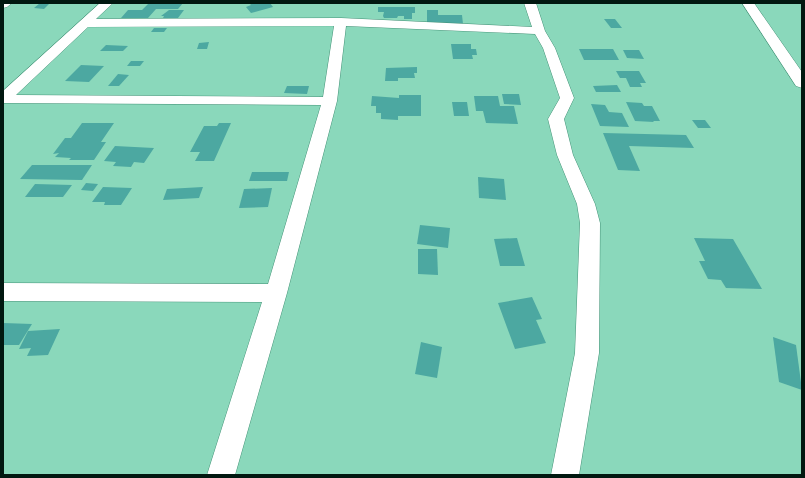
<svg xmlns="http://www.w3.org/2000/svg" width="805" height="478" font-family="'DM Sans',sans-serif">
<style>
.building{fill:#4ca8a1}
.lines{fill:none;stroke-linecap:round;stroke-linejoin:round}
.minor-casing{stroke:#449277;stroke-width:1}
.trunk-casing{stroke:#449277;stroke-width:1}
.minor{fill:#fff;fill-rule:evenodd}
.trunk{fill:#fff;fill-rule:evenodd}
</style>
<rect width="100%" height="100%" fill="#8ad8bb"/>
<!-- building -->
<g class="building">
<polygon points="40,3 50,3 44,9 34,8"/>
<polygon points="149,3 183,3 178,9 156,9 148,18 121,18 128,10 142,10"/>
<polygon points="249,3 270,3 273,7 251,13 246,7 251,5"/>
<polygon points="378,7 415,7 415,13 412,13 412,19 404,19 404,16 398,16 397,18 384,18 383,16 384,12 378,12"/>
<polygon points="169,10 184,10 178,18 163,18 164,16 161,16"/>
<polygon points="427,10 438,10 438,15 462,15 463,24 427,23"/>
<polygon points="604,19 615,19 622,28 611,28"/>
<polygon points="154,28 167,28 164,32 151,32"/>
<polygon points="209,42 207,49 197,49 199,43"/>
<polygon points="451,44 471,44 471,49 476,49 477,55 472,55 473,59 453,59"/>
<polygon points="106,45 128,46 123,51 100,51"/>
<polygon points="579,49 613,49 619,60 584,60"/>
<polygon points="623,50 639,50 644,59 627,58"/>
<polygon points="131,61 144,61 140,66 127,66"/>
<polygon points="81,65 104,66 89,82 65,81"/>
<polygon points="417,67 417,73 414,73 415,78 398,78 398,81 385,81 386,68"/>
<polygon points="616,71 639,71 646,83 640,83 642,87 630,87 626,78 620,78"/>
<polygon points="118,74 129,75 119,86 108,86"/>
<polygon points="617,85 621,92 596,92 593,86"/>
<polygon points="287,86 309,86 307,94 284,93"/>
<polygon points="502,94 519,94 521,105 504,104"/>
<polygon points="399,95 421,95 421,116 398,116 398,120 381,119 381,113 376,113 376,106 371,106 372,96 399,98"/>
<polygon points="474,96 498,96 500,106 514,106 518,124 486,123 483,111 476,111"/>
<polygon points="452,102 467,102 469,116 454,116"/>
<polygon points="626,102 642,103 644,106 652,106 660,121 653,121 654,122 635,121"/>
<polygon points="591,104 605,105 609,112 622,113 629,127 600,126"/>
<polygon points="692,120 705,120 711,128 698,128"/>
<polygon points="82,123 114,123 101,142 106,142 94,160 69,160 71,158 55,157 59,153 53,154 65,138 71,138"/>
<polygon points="219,123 231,123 214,161 195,161 200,152 190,152 204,126 217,126"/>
<polygon points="603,133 686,135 694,148 629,146 640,171 618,170"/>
<polygon points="115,146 154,148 144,163 134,162 131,167 113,166 116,162 104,161"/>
<polygon points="32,165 92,165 82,180 20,179"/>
<polygon points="252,172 289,172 287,181 249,181"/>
<polygon points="478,177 504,179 506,200 479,198"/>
<polygon points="86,183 98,184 93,191 81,190"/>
<polygon points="35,184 72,185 63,197 25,197"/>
<polygon points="103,187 132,188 121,205 104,205 105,202 92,202"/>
<polygon points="203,187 199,198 163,200 167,189"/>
<polygon points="272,188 268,207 239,208 244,189"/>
<polygon points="420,225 450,228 448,248 417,244"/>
<polygon points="517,238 525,266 500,266 494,239"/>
<polygon points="694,238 733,239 762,289 726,288 721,280 708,279 699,261 705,261"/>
<polygon points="418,249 437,249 438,275 418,274"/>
<polygon points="532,297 542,319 536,320 546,343 515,349 498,303"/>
<polygon points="3,323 32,324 19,345 3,345"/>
<polygon points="60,329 48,355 27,356 31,348 19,349 28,331"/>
<polygon points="773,337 796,345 802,390 779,382"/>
<polygon points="421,342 442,347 437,378 415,374"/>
</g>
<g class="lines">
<!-- minor casing -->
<g class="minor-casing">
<g id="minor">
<polygon points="3,3 12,3 7,7 3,8"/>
<path d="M100 3H113L96 19 341 18 532 27 524 3H536L545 31 555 48 574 98 564 119 573 155 595 204 600 223 599 353 579 475H551L575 353 580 223 577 204 557 155 548 119 560 98 543 48 535 34 346 26 337 101 287 293 235 475H207L262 302 3 301V283L268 284 321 105 3 103V91ZM334 26 323 97 16 95 88 27Z"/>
</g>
</g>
<!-- trunk casing -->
<g class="trunk-casing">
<polygon id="trunk" points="742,3 754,3 802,72 802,88 796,86"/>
</g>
<!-- minor -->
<use href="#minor" class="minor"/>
<!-- trunk -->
<use href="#trunk" class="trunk"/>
</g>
<!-- border -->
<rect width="805" height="478" fill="none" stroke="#011810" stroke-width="8"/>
</svg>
